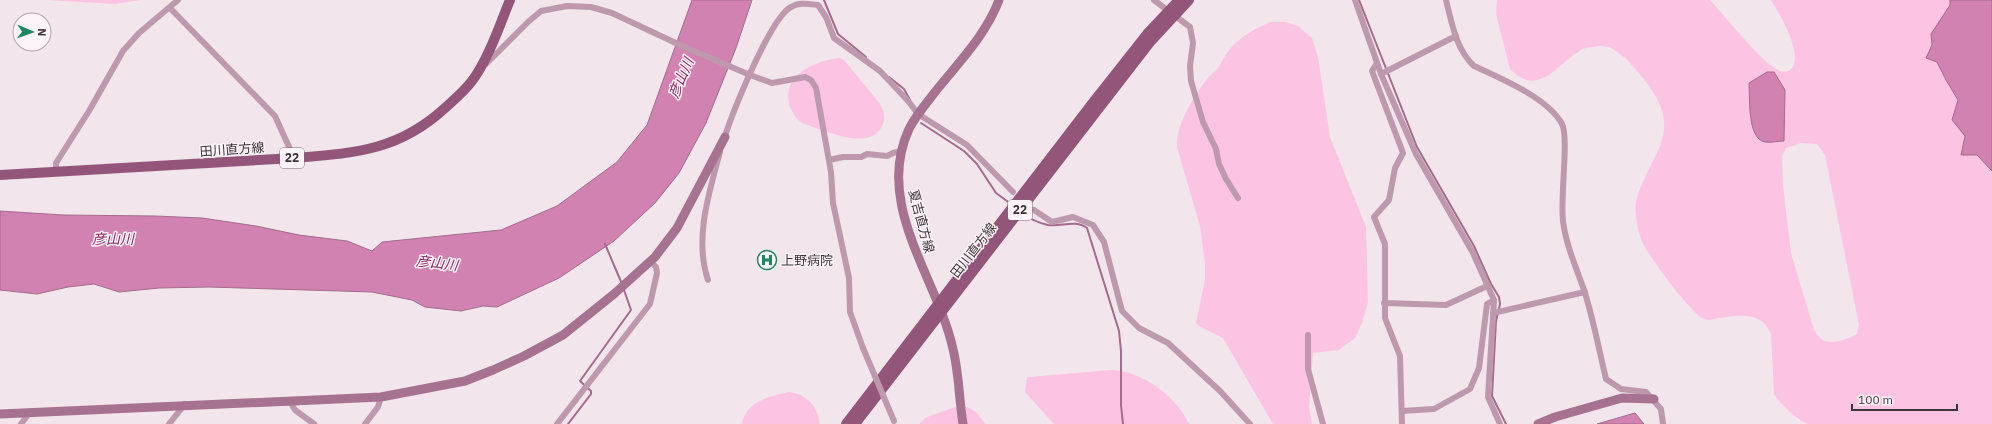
<svg xmlns="http://www.w3.org/2000/svg" width="1992" height="424" font-family="'IBM Plex Sans','Noto Sans JP',sans-serif">
<style>
.green{fill:#fcc3e2;fill-rule:evenodd}
.water{fill:#d182b0;stroke:#a46b8c}
.lines{fill:none;stroke-linecap:round;stroke-linejoin:round}
.stream{stroke:#a46b8c;stroke-width:2}
.street{stroke:#be99ad;stroke-width:6}
.secondary{stroke:#a67290;stroke-width:9}
.primary{stroke:#94557b;stroke-width:10}
.street-bridge{stroke:#be99ad;stroke-width:6}
.labels{text-anchor:middle;stroke-width:3;stroke-linejoin:round;paint-order:stroke}
.shield{fill:#fef3f9;stroke:#756e71;stroke-width:1}
.shield-label{font-size:12px;font-weight:bold;fill:#3a3537}
.street-label{font-size:13px;fill:#3a3537;stroke:#fef3f9}
.poi-label{font-size:13px;fill:#3a3537;stroke:#fef3f9;text-anchor:start}
.water-label{font-size:14px;font-style:italic;fill:#832763;stroke:#fef3f9}
</style>
<rect width="100%" height="100%" fill="#f2e5ec"/>
<!-- green -->
<g class="green">
<polygon points="47,0 140,0 116,4"/>
<path d="M1497 0H1710C1725 16 1761 62 1778 70 1782 72 1787 72 1790 70 1806 58 1779 12 1771 0H1972L1992 90V424H1808C1796 419 1781 405 1774 394L1771 334C1762 311 1739 315 1719 318 1715 319 1709 321 1704 319 1692 315 1645 252 1641 239 1638 228 1633 209 1637 198 1652 151 1684 133 1647 83 1637 71 1629 60 1616 51 1611 47 1606 46 1599 46 1594 47 1586 47 1581 50 1558 63 1539 99 1510 69L1496 14ZM1801 143 1817 144 1825 155 1859 325 1857 334C1848 339 1828 347 1820 338 1818 336 1816 333 1814 330L1791 253 1783 185 1782 156 1786 148Z"/>
<path d="M1271 22H1285L1298 26 1312 38 1318 57 1330 137 1366 227 1368 302 1362 323 1355 338 1339 350 1313 353 1309 407 1312 424H1273L1223 338 1199 326 1196 323 1205 280V263L1200 226 1177 147C1176 124 1194 96 1208 78 1211 74 1217 71 1219 67 1222 61 1225 55 1230 49 1241 36 1256 28 1271 22Z"/>
<path d="M840 58 844 60 881 105C885 114 886 120 881 128 867 151 824 130 804 124 789 115 782 93 795 78 805 66 826 59 840 58Z"/>
<path d="M1110 370C1141 370 1176 396 1189 424H1054L1025 392 1027 378 1030 377Z"/>
<path d="M789 392C808 395 817 406 820 424H742C745 402 770 396 789 392Z"/>
<path d="M958 406C973 407 977 412 985 424H919L927 417Z"/>
</g>
<!-- water -->
<g class="water">
<polygon points="692,0 752,0 736,48 706,123 679,173 655,203 614,241 559,278 497,307 483,306 461,311 425,307 412,300 372,292 209,287 159,288 119,292 94,284 68,287 37,294 0,290 0,211 63,215 155,216 202,218 256,226 299,235 347,241 372,251 382,242 501,230 557,206 617,162 647,125"/>
<polygon points="1950,0 1992,0 1992,171 1977,155 1961,155 1965,136 1952,120 1958,100 1946,80 1937,62 1926,58 1932,45 1931,34 1950,5"/>
<path d="M1767 72H1774L1785 90 1784 141C1778 141 1771 143 1765 142 1747 139 1750 97 1749 83Z"/>
<polygon points="1635,413 1644,424 1597,424"/>
</g>
<g class="lines">
<!-- stream -->
<g class="stream">
<polyline points="824,0 838,34 866,57"/>
<polyline points="1359,0 1417,147 1474,246 1491,284 1499,297 1500,304 1496,321 1492,396 1506,424"/>
<polyline points="889,77 904,89 910,100"/>
<polyline points="921,123 964,151 977,164 996,193 1011,204"/>
<path d="M1022 213C1030 219 1039 223 1048 225 1061 227 1076 219 1087 228L1119 331 1121 351V405L1123 424"/>
<polyline points="605,244 622,284"/>
<polyline points="568,424 591,394 591,391 580,381 631,310 624,290"/>
</g>
<!-- street -->
<g class="street">
<polyline points="1154,0 1190,27 1193,43 1190,66 1191,81 1203,122 1216,149 1219,164 1226,179 1238,198"/>
<polyline points="1355,0 1381,74 1416,154 1473,253 1494,300 1488,397 1500,424"/>
<path d="M1446 0C1452 24 1456 49 1474 66 1500 78 1548 98 1562 124 1569 137 1560 199 1563 221 1566 246 1577 269 1585 293 1594 322 1599 350 1606 379L1621 389 1646 392 1661 409 1663 424"/>
<polyline points="170,8 275,116 290,149"/>
<polyline points="1377,63 1372,71 1403,153 1395,168 1389,200 1374,217 1385,244 1385,318 1400,356 1402,424"/>
<polyline points="486,64 528,22 541,11 567,6 591,7 612,13 680,45 750,75 772,83 805,77 811,80 816,88 831,172 833,203 849,278 850,312 863,348"/>
<polyline points="1381,74 1456,36"/>
<path d="M724 139C732 114 770 18 791 7 799 2 809 4 818 5L826 17 834 38 880 71 909 102 918 114 967 145 1013 192"/>
<polyline points="829,160 843,157 861,157 867,154 887,156 893,153 901,151"/>
<polyline points="56,172 56,163 89,111 123,51 139,33 178,0"/>
<polyline points="1034,210 1052,222 1073,217 1093,225 1104,242 1122,311 1139,328 1168,343 1220,391 1250,424"/>
<path d="M708 280C694 239 709 193 720 152"/>
<polyline points="1384,303 1446,305 1487,286"/>
<polyline points="1493,313 1585,292"/>
<polyline points="1308,335 1308,369 1323,424"/>
<polyline points="289,400 295,410 314,424"/>
<polyline points="1402,411 1434,409 1470,389 1479,368 1487,304 1494,300"/>
<polyline points="21,424 30,412"/>
<polyline points="169,424 185,404"/>
<polyline points="365,424 378,407 381,397"/>
<polyline points="557,424 650,304 657,273 656,267 651,262"/>
</g>
<!-- secondary -->
<g class="secondary">
<polyline points="0,414 381,397 465,381 493,370 524,356 563,335 614,294 655,257 677,228 725,137"/>
<path d="M963 424C959 399 959 373 953 349 937 277 874 205 909 129 916 115 926 104 935 92 958 63 986 35 999 0"/>
<polyline points="1538,424 1555,417 1622,398 1654,399"/>
</g>
<!-- primary -->
<g class="primary">
<path d="M0 175 294 158C355 153 398 151 445 108 457 97 470 86 478 72 492 50 500 24 510 0"/>
<polyline points="846,424 1091,105 1147,34 1179,0"/>
<polyline points="855,424 1151,41 1189,0"/>
</g>
<!-- street-bridge -->
<polyline class="street-bridge" points="863,348 894,421"/>
</g>
<!-- icons -->
<defs>
<g id="hospital-ring" transform="scale(1)"><circle r="9.5" fill="#fef3f9" stroke="#208763" stroke-width="1.5"/><path d="M-5-5h3v3.5h4V-5h3V5h-3V1.5h-4V5h-3Z" fill="#208763"/></g>
</defs>
<g fill-rule="evenodd">
<use href="#hospital-ring" x="767" y="260"/>
</g>
<g class="labels">
<!-- shield labels -->
<g class="shield">
<rect x="280" y="148" width="24" height="20" rx="3"/>
<rect x="1008" y="200" width="24" height="20" rx="3"/>
</g>
<g class="shield-label">
<text x="292" y="162">22</text>
<text x="1020" y="214">22</text>
</g>
<!-- street labels -->
<g class="street-label">
<text transform="translate(232 149) rotate(-4)" y="5">田川直方線</text>
<text transform="translate(922 221) rotate(75)" y="5">夏吉直方線</text>
<text transform="translate(973 250) rotate(-52)" y="5">田川直方線</text>
</g>
<!-- poi labels -->
<g class="poi-label">
<text x="781" y="265">上野病院</text>
</g>
<!-- water labels -->
<g class="water-label">
<text transform="translate(681 78) rotate(-67)" y="5">彦山川</text>
<text transform="translate(113 239) rotate(-1)" y="5">彦山川</text>
<text transform="translate(437 263) rotate(7)" y="5">彦山川</text>
</g>
</g>
<!-- north arrow -->
<g transform="translate(32 32) rotate(92)"><circle r="19" fill="#fef3f9" stroke="#b0a7ab"/>
<path d="M0-3L7 15L0 10L-7 15Z" fill="#208763"/>
<text y="-6" font-size="11" font-weight="bold" text-anchor="middle" fill="#3a3537">N</text>
</g>
<!-- scale -->
<path d="M1852 404v6h105v-6" fill="none" stroke="#3a3537" stroke-width="2"/>
<text x="1858" y="404" font-size="12" fill="#3a3537" stroke="#fef3f9" stroke-width="3" paint-order="stroke">100 m</text>
</svg>
